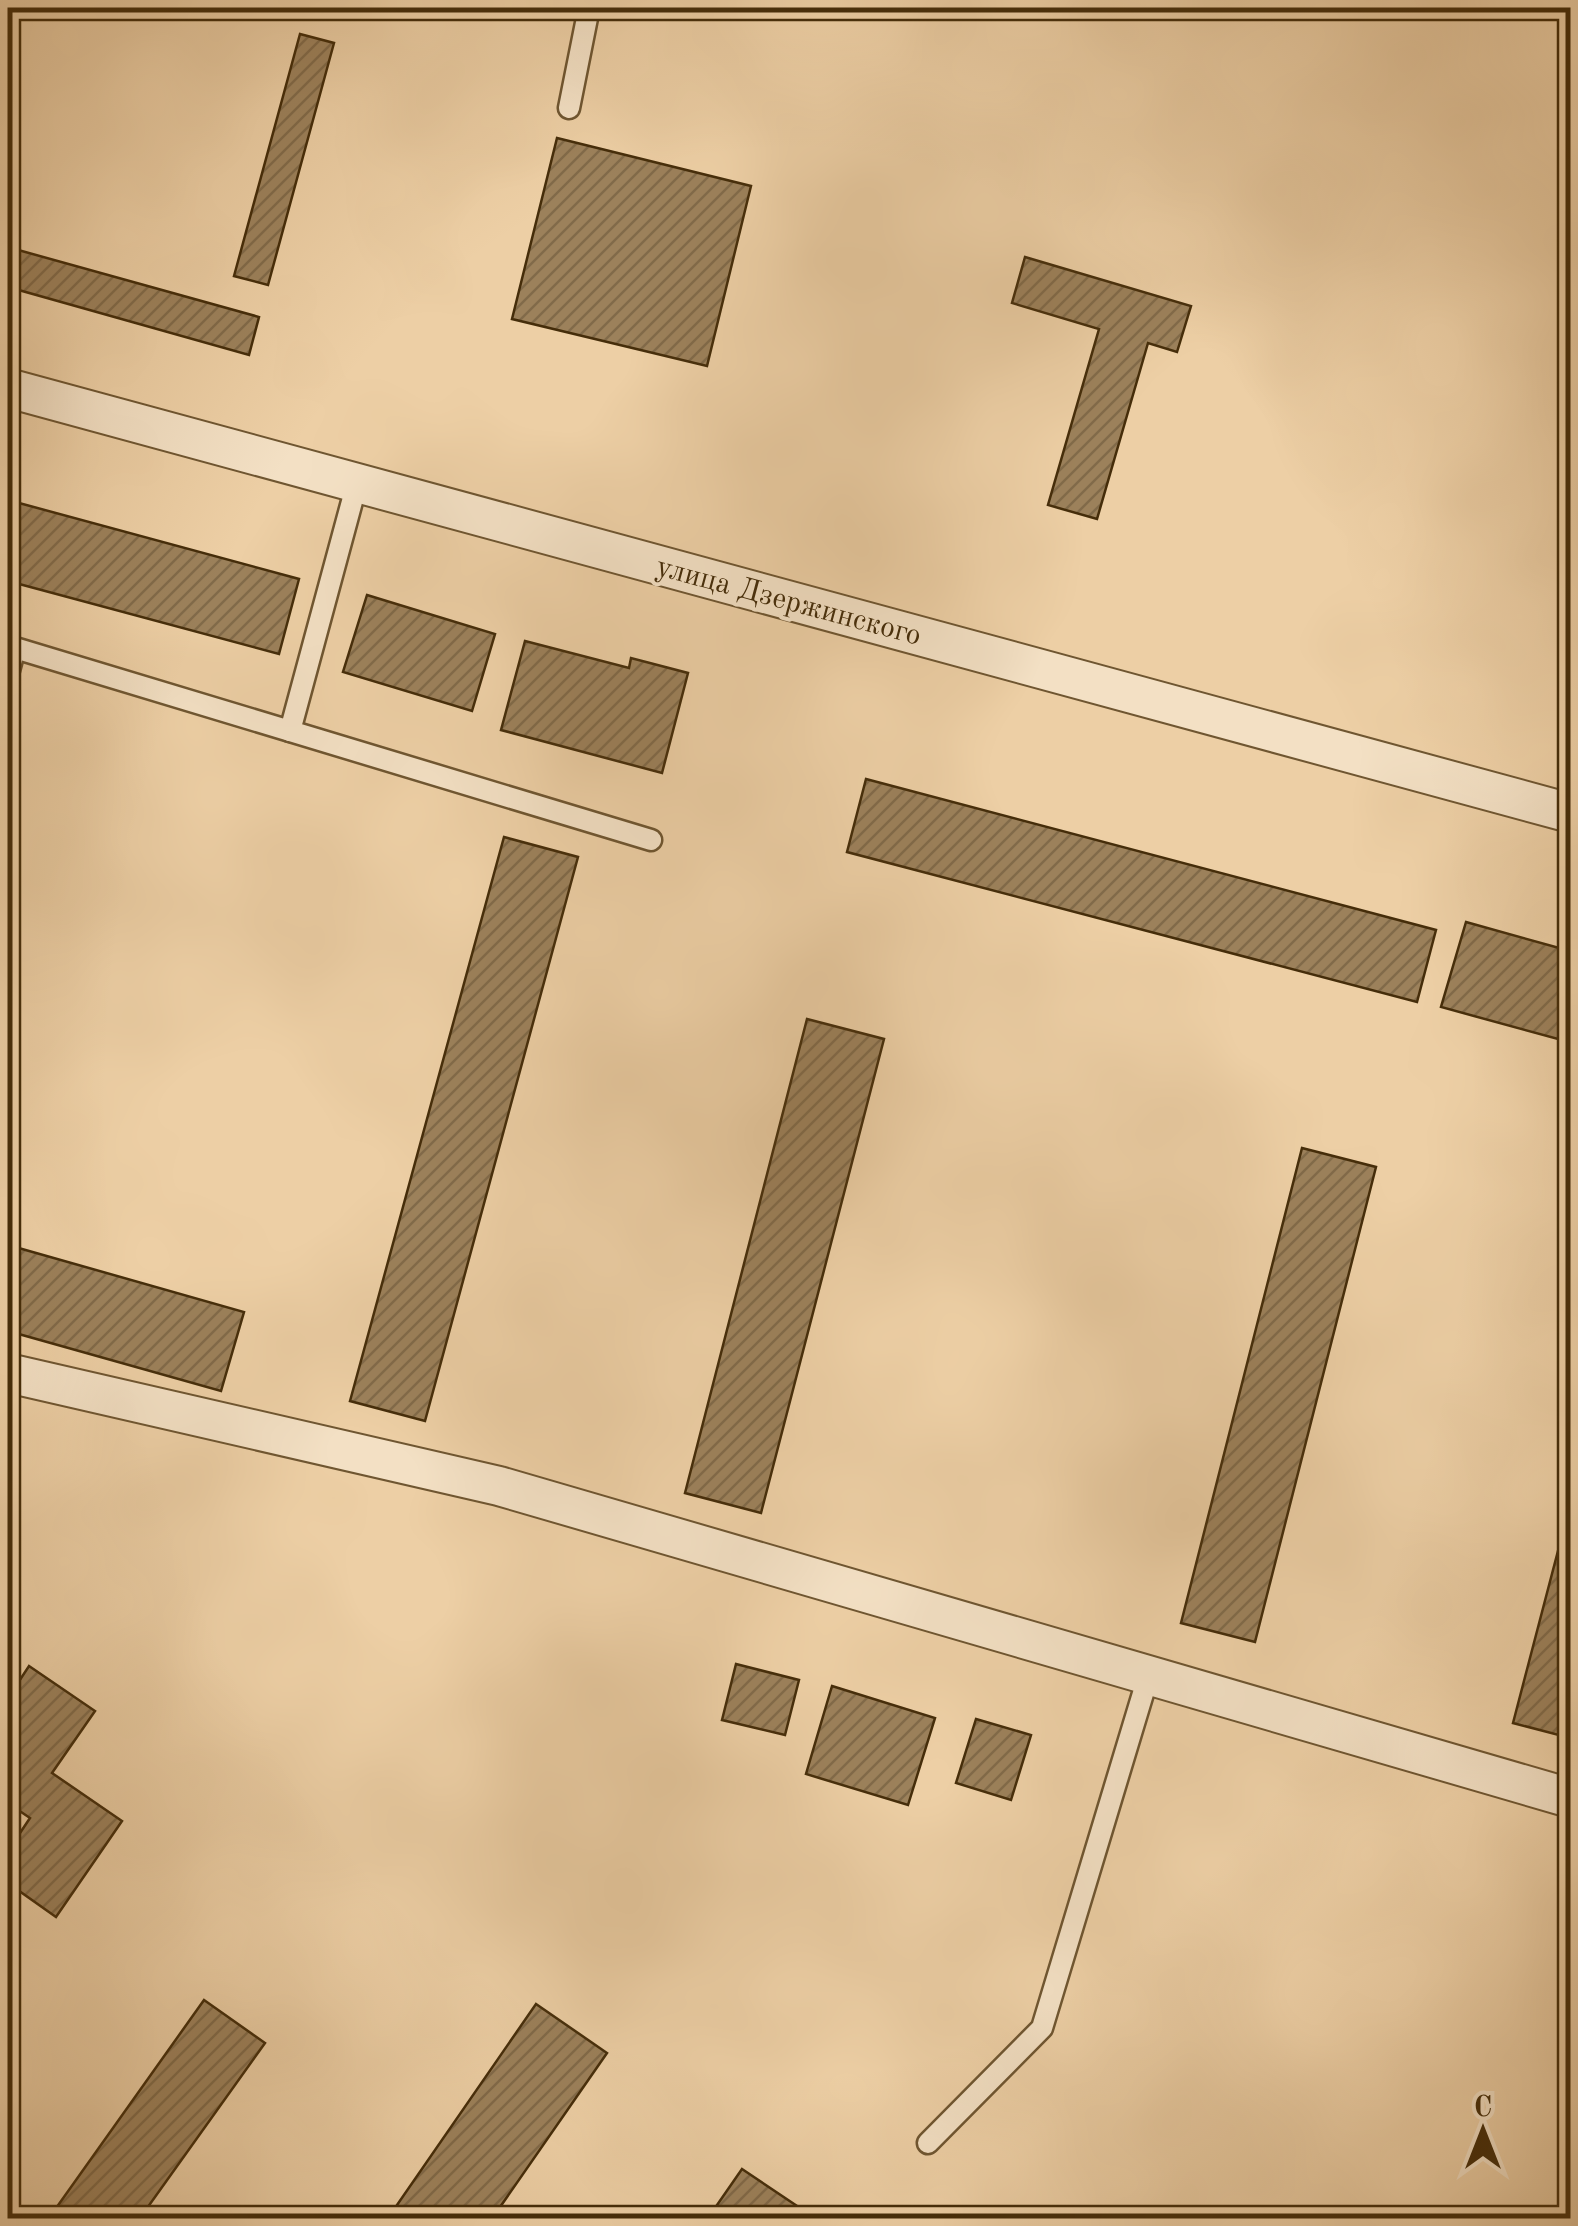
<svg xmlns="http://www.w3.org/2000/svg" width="1578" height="2226" font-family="'Old Standard TT',serif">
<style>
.building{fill:url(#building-hatch);stroke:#452d0a;stroke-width:2.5}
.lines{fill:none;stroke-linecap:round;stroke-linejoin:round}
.service-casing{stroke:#6f5631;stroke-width:25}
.minor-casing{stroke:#6f5631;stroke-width:42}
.service{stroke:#f3e0c4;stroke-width:20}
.minor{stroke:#f3e0c4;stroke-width:38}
.labels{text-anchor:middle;stroke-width:8;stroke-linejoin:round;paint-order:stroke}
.street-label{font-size:30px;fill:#452d0a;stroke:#f3e0c4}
</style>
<defs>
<pattern id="building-hatch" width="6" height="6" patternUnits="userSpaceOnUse" patternTransform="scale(2.5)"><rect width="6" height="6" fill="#9c815b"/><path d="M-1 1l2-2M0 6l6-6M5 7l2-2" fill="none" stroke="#816a49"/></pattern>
</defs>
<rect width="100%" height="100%" fill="#edcfa5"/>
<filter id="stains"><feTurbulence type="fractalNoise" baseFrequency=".002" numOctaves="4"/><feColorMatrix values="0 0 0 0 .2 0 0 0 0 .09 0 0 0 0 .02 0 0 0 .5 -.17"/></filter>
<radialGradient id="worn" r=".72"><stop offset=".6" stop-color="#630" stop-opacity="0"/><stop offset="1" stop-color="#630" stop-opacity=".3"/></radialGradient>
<!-- building -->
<g class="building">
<polygon points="300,34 334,43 268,285 234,276"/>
<polygon points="557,138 751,186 707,366 512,319"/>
<polygon points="11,248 259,317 249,355 8,287"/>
<polygon points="1025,257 1191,306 1177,352 1148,343 1097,519 1048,505 1099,329 1012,303"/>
<polygon points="8,500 299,579 279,654 8,581"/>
<polygon points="367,595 495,634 472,711 343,672"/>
<polygon points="525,641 629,668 631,658 688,673 662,773 501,730"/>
<polygon points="866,779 1436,930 1417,1002 847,852"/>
<polygon points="504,837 578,857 425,1421 350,1401"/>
<polygon points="1466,922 1570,951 1570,995 1558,1039 1441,1007"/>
<polygon points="807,1019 884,1039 761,1513 685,1493"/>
<polygon points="1302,1148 1376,1167 1255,1642 1181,1623"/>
<polygon points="8,1245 244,1312 221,1391 8,1331"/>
<polygon points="1570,1505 1570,1738 1513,1723"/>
<polygon points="736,1664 799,1680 785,1735 722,1720"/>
<polygon points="29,1666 95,1711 52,1773 122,1821 56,1917 8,1883 8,1851 30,1818 8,1803 8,1698"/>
<polygon points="832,1686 935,1718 908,1805 806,1774"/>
<polygon points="976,1719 1031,1735 1011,1800 956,1783"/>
<polygon points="204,2000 265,2043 140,2218 49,2218"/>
<polygon points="536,2004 607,2053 498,2210 511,2218 388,2218"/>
<polygon points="742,2169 815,2218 708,2218"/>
</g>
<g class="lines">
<!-- service casing -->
<g class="service-casing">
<g id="service">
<polyline points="569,108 589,8"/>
<polyline points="8,646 15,648 8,674"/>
<polyline points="15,648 651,840"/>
<polyline points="290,731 357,483"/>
<polyline points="928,2143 1042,2028 1148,1677"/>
</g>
</g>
<!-- minor casing -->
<g class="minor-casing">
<g id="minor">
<polyline points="8,388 1570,813"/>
<polyline points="8,1373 499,1486 1570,1798"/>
</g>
</g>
<!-- service -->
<use href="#service" class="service"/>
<!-- minor -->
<use href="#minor" class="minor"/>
</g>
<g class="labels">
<!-- street labels -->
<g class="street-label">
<text transform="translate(789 600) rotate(15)" y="10">улица Дзержинского</text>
</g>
</g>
<!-- margin -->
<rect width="1578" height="2226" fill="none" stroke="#edcfa5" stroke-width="40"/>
<rect x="10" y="10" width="1558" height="2206" fill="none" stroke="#452d0a" stroke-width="5"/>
<rect x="20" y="20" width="1538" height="2186" fill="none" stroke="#452d0a" stroke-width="2.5"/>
<!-- north arrow -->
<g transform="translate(1483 2131)" stroke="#f3e0c4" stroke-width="8" paint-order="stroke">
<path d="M0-8L18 38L0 25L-18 38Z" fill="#452d0a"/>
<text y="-15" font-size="28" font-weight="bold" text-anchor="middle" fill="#452d0a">С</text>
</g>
<rect width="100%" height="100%" filter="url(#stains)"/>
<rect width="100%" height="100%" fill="url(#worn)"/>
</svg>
